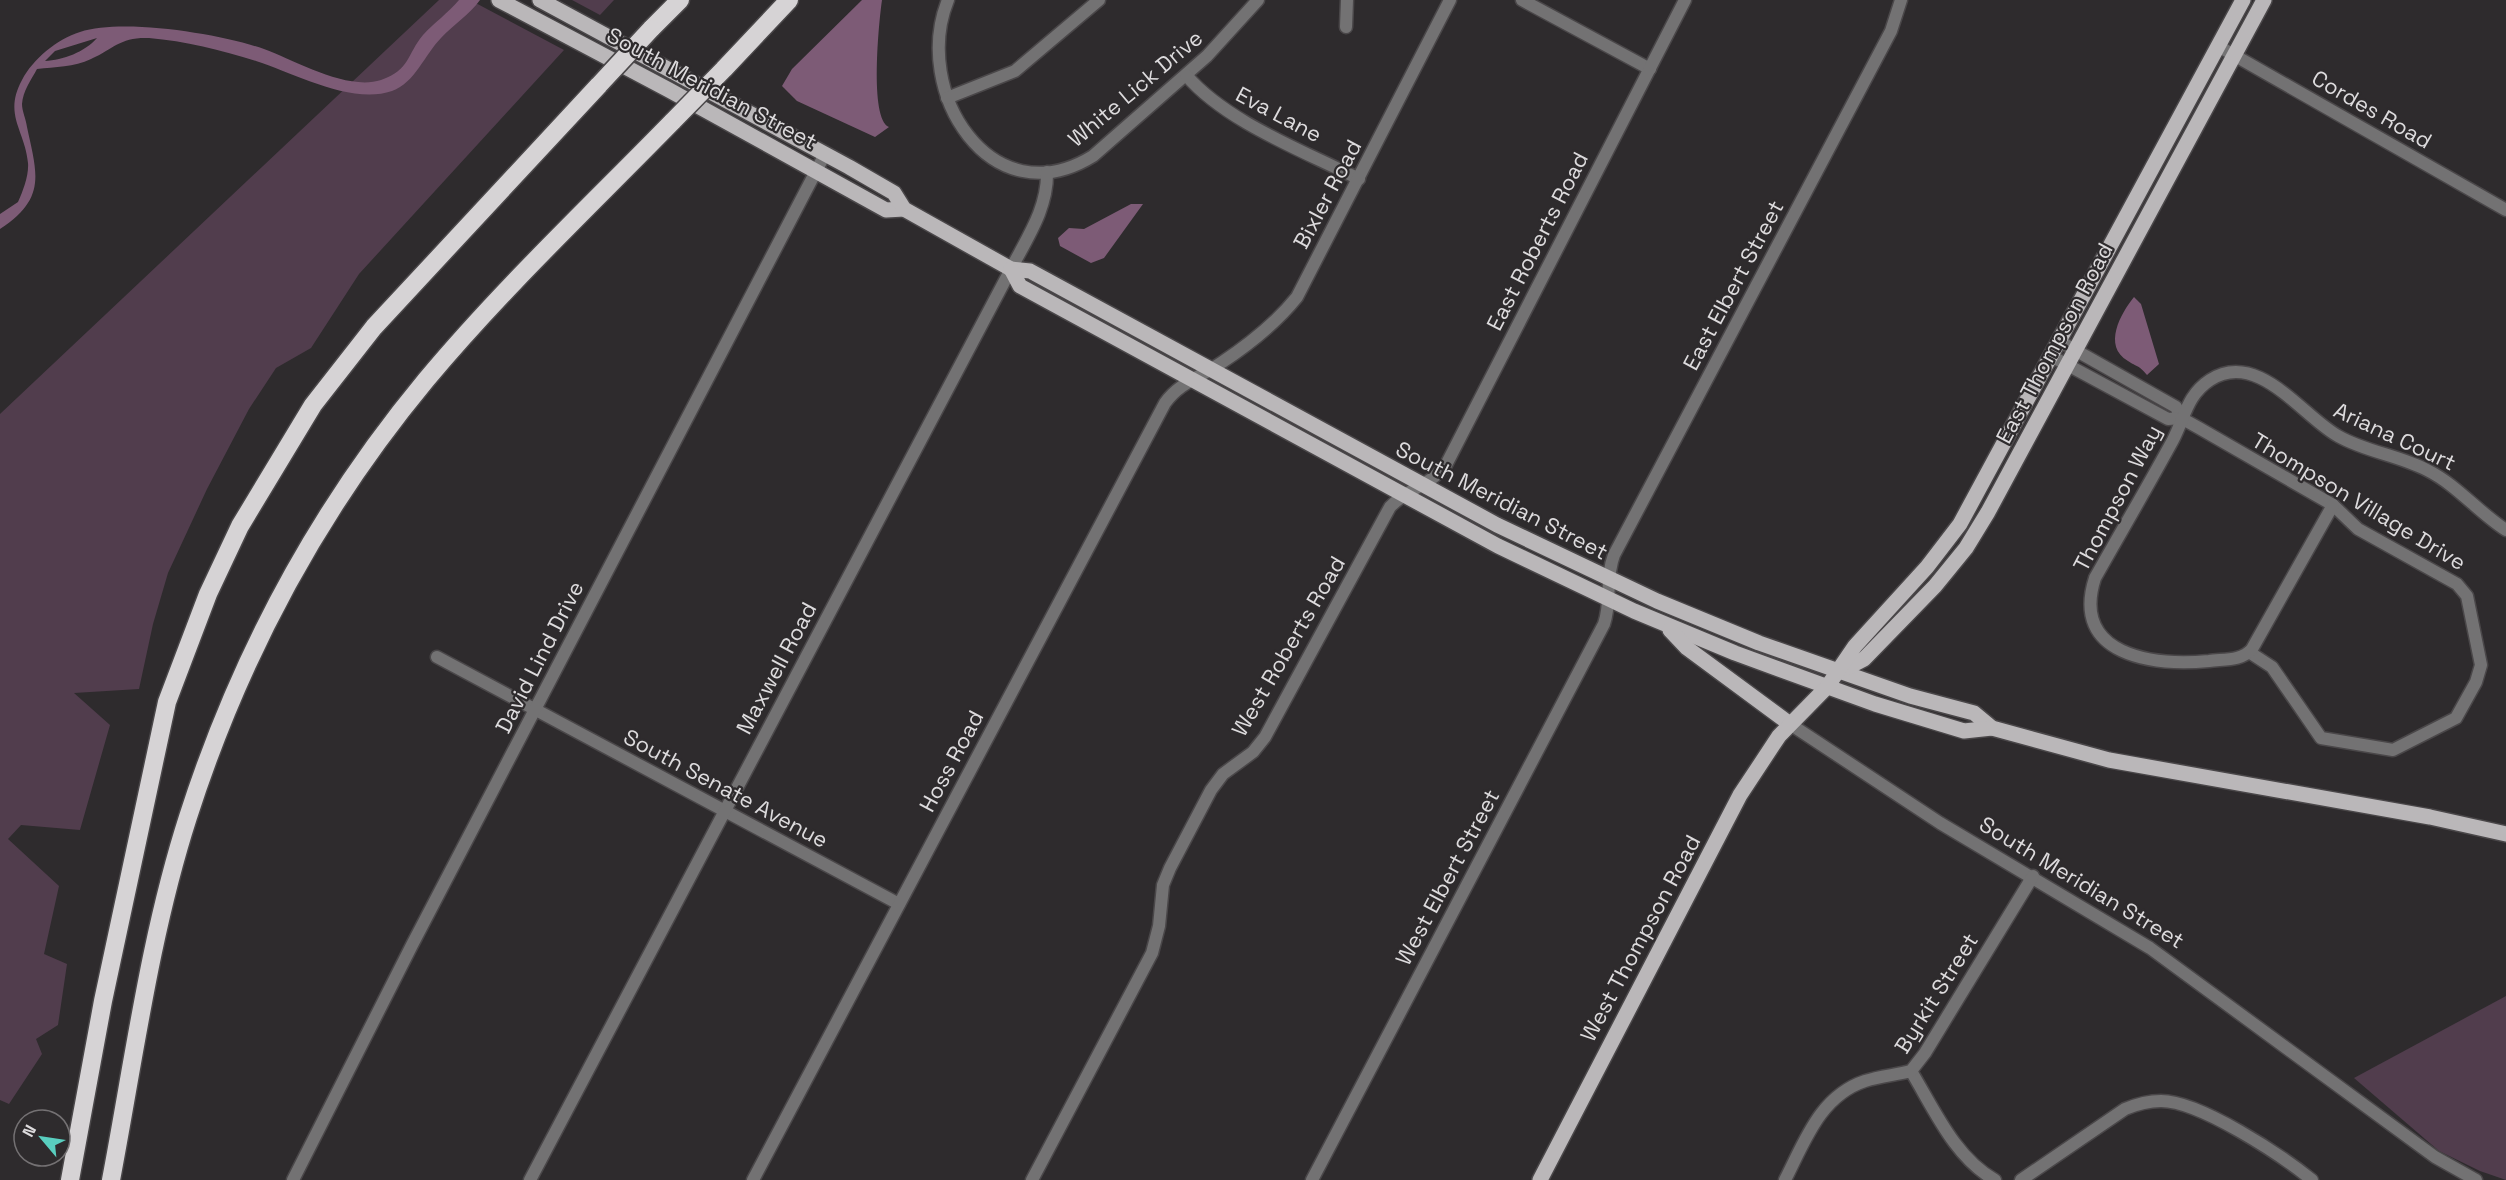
<svg xmlns="http://www.w3.org/2000/svg" width="2506" height="1180" font-family="'Space Grotesk',sans-serif">
<style>
.green{fill:#513d4d}
.water{fill:#7d5b76;fill-rule:evenodd}
.lines{fill:none;stroke-linecap:round;stroke-linejoin:round}
.minor-casing{stroke:#4a4749;stroke-width:15}
.major-casing{stroke:#4a4749;stroke-width:18}
.highway-casing{stroke:#4a4749;stroke-width:21}
.minor{stroke:#737273;stroke-width:12}
.major{stroke:#bab7b9;stroke-width:15}
.highway{stroke:#d6d3d5;stroke-width:18}
.highway-bridge-casing{stroke:#4a4749;stroke-width:21;stroke-linecap:butt}
.highway-bridge{stroke:#d6d3d5;stroke-width:18}
.labels{text-anchor:middle;stroke-width:4.5;stroke-linejoin:round;paint-order:stroke}
.street-label{font-size:22px;fill:#dddbdd;stroke:#2e2b2d}
</style>
<rect width="100%" height="100%" fill="#2e2b2d"/>
<!-- green -->
<g class="green">
<polygon points="439,0 470,0 564,50 359,274 311,348 276,368 249,409 207,489 168,573 153,624 139,689 74,693 110,725 80,830 21,825 8,839 59,886 44,954 67,964 58,1025 36,1039 42,1054 9,1104 0,1100 0,414"/>
<polygon points="572,0 614,0 600,15"/>
<polygon points="2506,996 2506,1180 2480,1171 2439,1151 2354,1078"/>
</g>
<!-- water -->
<g class="water">
<path d="M459 0H480C469 15 453 25 441 38 425 54 415 83 392 91 351 105 294 73 256 61 221 50 185 41 149 38 120 37 115 48 91 59 74 67 55 67 37 69 31 80 23 91 22 104 22 111 26 119 27 127 37 174 47 198 0 229V214L18 202C23 191 29 175 28 163 25 130 3 115 22 80 33 59 57 39 80 32 124 18 220 34 264 49 296 61 347 91 381 80 410 70 407 54 423 35 434 23 448 13 459 0ZM97 38C85 52 63 60 45 61L55 51Z"/>
<path d="M862 0H882C879 21 869 119 889 127L875 137 797 101 782 86 792 69Z"/>
<polygon points="1131,204 1143,204 1104,258 1091,263 1060,246 1058,238 1069,228 1084,229"/>
<path d="M2134 297 2141 304 2159 364 2147 375C2139 365 2137 367 2128 361 2102 346 2121 313 2134 297Z"/>
</g>
<g class="lines">
<!-- minor casing -->
<g class="minor-casing">
<g id="minor">
<path d="M948 0C911 91 991 219 1093 156L1207 56 1258 0"/>
<polyline points="1522,0 1650,69"/>
<polyline points="1346,27 1347,0"/>
<polyline points="2218,46 2506,210"/>
<path d="M1186 75C1226 122 1304 151 1359 179"/>
<polyline points="947,98 1015,71 1099,0"/>
<polyline points="2059,341 2176,407 2181,418"/>
<polyline points="2051,356 2168,419 2181,418 2199,428 2333,505 2358,529 2457,584 2467,596 2481,665 2476,682 2456,718 2393,750 2321,738 2272,667 2249,652"/>
<path d="M2333 505 2252 649C2242 661 2224 659 2209 661 2153 666 2070 656 2095 578 2121 532 2148 486 2173 440 2185 417 2187 395 2210 380 2258 349 2302 416 2338 436 2366 452 2398 455 2427 470 2457 485 2478 512 2506 530"/>
<polyline points="437,657 899,904"/>
<polyline points="1790,724 1940,823 2150,948 2435,1157 2476,1180"/>
<path d="M1911 1071C1934 1109 1955 1158 1995 1180"/>
<polyline points="293,1180 412,945 825,154"/>
<path d="M530 1180 1011 269C1027 238 1048 208 1047 172"/>
<path d="M753 1180 1165 403C1180 382 1201 377 1221 363 1248 345 1277 322 1297 297L1450 0"/>
<path d="M1032 1180 1152 953 1159 926 1163 885 1170 868 1211 790 1223 774 1253 752 1265 737 1390 507C1407 488 1429 487 1446 465L1685 0"/>
<path d="M1312 1180 1604 624C1612 601 1605 578 1614 555L1891 31 1901 0"/>
<path d="M1785 1180C1805 1141 1820 1096 1865 1081 1880 1076 1896 1075 1911 1071L1925 1053 2033 876"/>
<path d="M2021 1180 2125 1109C2137 1104 2148 1101 2161 1101 2200 1101 2281 1155 2312 1180"/>
</g>
</g>
<!-- major casing -->
<g class="major-casing">
<g id="major">
<polyline points="499,0 669,90 886,210 904,209"/>
<polyline points="540,0 849,167 894,193 904,209 1011,269 1030,271 1497,525 1657,601 1759,643 1910,696 1974,713 1992,728 2109,760 2430,817 2506,834"/>
<polyline points="1011,269 1020,286 1498,546 1634,611 1735,653 1875,704 1964,731 1992,728"/>
<polyline points="1670,630 1687,648 1790,724"/>
<polyline points="1839,672 1864,659 1935,586 1966,548 1988,512 2264,0"/>
<polyline points="1540,1180 1740,795 1779,736 1827,687 1855,646 1927,567 1960,524 2243,0"/>
</g>
</g>
<!-- highway casing -->
<g class="highway-casing">
<g id="highway">
<polyline points="651,29 680,0"/>
<polyline points="724,69 789,0"/>
<polyline points="70,1180 103,1001 167,702 208,594 240,526 313,405 374,327 599,85"/>
<path d="M111 1180C134 1059 150 935 188 817 239 658 319 509 426 380 502 289 590 206 673 121"/>
</g>
</g>
<!-- minor -->
<use href="#minor" class="minor"/>
<!-- major -->
<use href="#major" class="major"/>
<!-- highway -->
<use href="#highway" class="highway"/>
<!-- highway-bridge casing -->
<g class="highway-bridge-casing">
<g id="highway-bridge">
<polyline points="599,85 651,29"/>
<polyline points="673,121 724,69"/>
</g>
</g>
<!-- highway-bridge -->
<use href="#highway-bridge" class="highway-bridge"/>
</g>
<g class="labels">
<!-- street labels -->
<g class="street-label">
<text transform="translate(712 88) rotate(28)" y="8">South Meridian Street</text>
<text transform="translate(1135 88) rotate(-40)" y="8">White Lick Drive</text>
<text transform="translate(2372 109) rotate(30)" y="8">Cordes Road</text>
<text transform="translate(1279 114) rotate(28)" y="8">Eva Lane</text>
<text transform="translate(1327 194) rotate(-62)" y="8">Bixler Road</text>
<text transform="translate(1537 241) rotate(-63)" y="8">East Roberts Road</text>
<text transform="translate(1733 285) rotate(-62)" y="8">East Elbert Street</text>
<text transform="translate(2054 343) rotate(-62)" y="8">East Thompson Road</text>
<text transform="translate(2395 436) rotate(25)" y="8">Ariana Court</text>
<text transform="translate(2117 498) rotate(-62)" y="8">Thompson Way</text>
<text transform="translate(1502 500) rotate(27)" y="8">South Meridian Street</text>
<text transform="translate(2359 501) rotate(31)" y="8">Thompson Village Drive</text>
<text transform="translate(1288 646) rotate(-60)" y="8">West Roberts Road</text>
<text transform="translate(539 657) rotate(-63)" y="8">David Lind Drive</text>
<text transform="translate(776 668) rotate(-62)" y="8">Maxwell Road</text>
<text transform="translate(951 761) rotate(-62)" y="8">Hoss Road</text>
<text transform="translate(726 788) rotate(28)" y="8">South Senate Avenue</text>
<text transform="translate(1447 877) rotate(-62)" y="8">West Elbert Street</text>
<text transform="translate(2082 882) rotate(31)" y="8">South Meridian Street</text>
<text transform="translate(1640 938) rotate(-62)" y="8">West Thompson Road</text>
<text transform="translate(1936 993) rotate(-58)" y="8">Byrkit Street</text>
</g>
</g>
<!-- north arrow -->
<g transform="translate(42 1138) rotate(299)"><circle r="28" fill="#2e2b2d" stroke="#747173" stroke-width="1.5"/>
<path d="M0-4.5L10 22L0 15L-10 22Z" fill="#59cebf"/>
<text y="-9" font-size="16" font-weight="bold" text-anchor="middle" fill="#dddbdd">N</text>
</g>
</svg>
